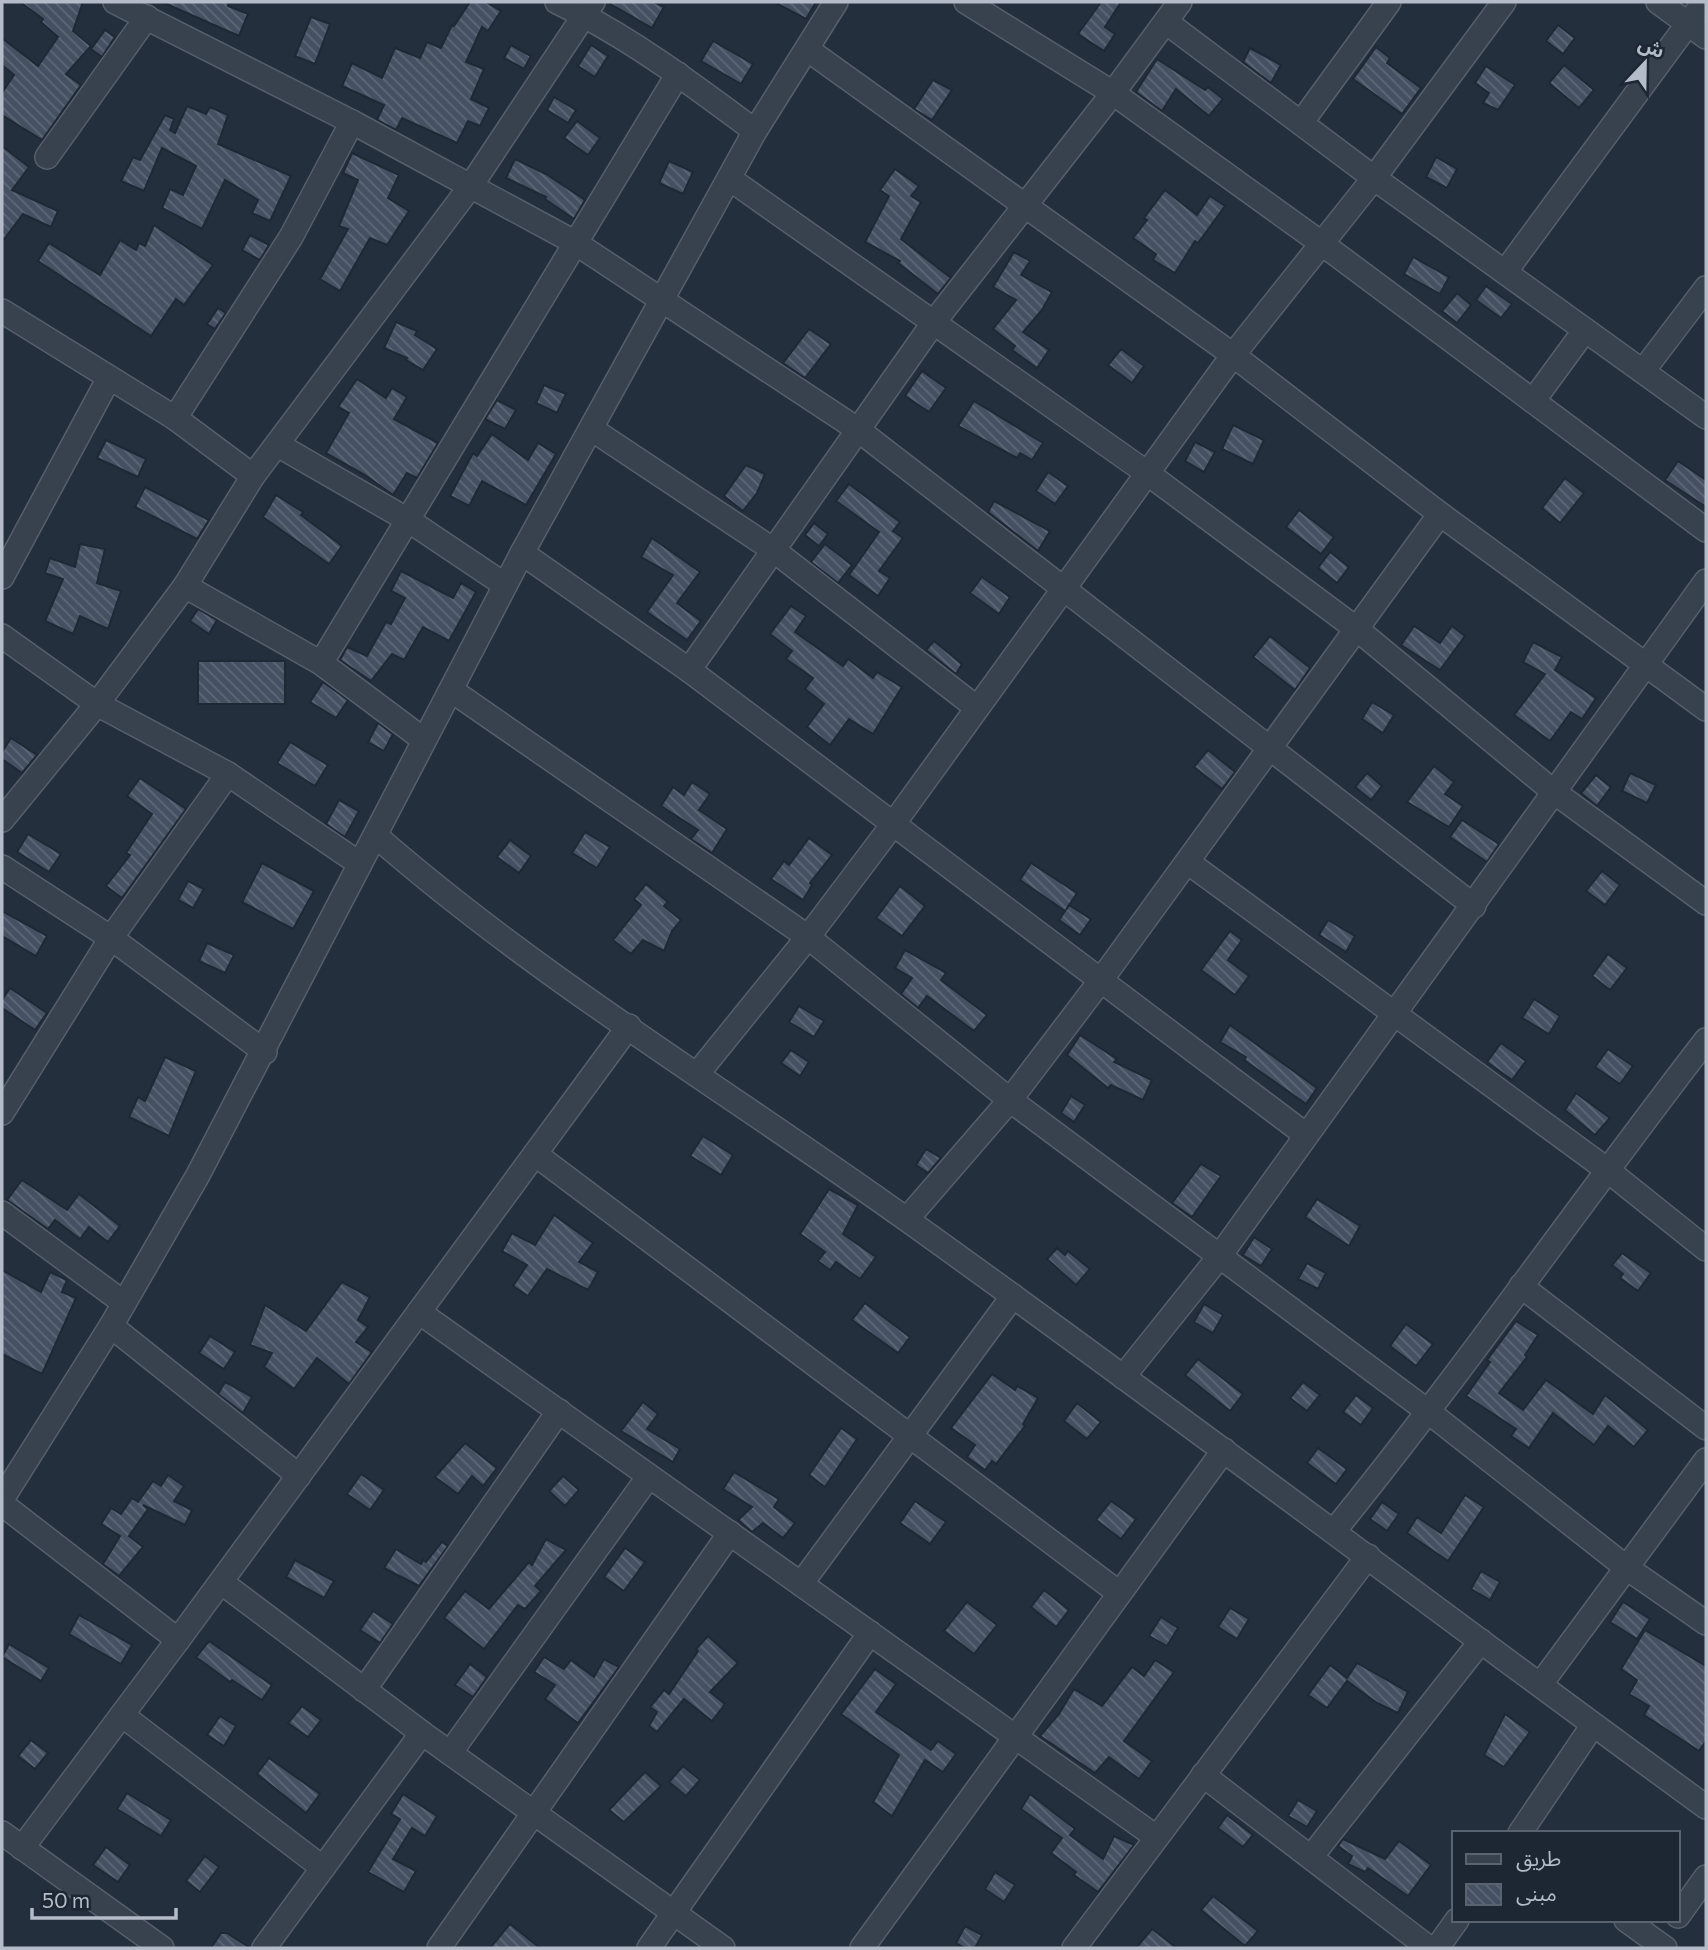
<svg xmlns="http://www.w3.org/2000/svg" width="1708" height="1950" font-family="Commissioner,'Noto Sans Arabic',sans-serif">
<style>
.building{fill:url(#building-back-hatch);stroke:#1f2835;stroke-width:2}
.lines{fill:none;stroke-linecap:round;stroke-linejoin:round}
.minor-casing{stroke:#565f6c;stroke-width:26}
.minor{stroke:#38414e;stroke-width:23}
</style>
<defs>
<pattern id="building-back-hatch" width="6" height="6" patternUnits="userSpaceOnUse" patternTransform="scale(1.75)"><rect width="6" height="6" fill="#455162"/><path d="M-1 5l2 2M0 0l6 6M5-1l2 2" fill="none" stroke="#5d6877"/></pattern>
</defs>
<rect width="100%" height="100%" fill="#242f3e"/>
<!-- building -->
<g class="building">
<polygon points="20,2 83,2 73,31 91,46 66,74 81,85 42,140 2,115 2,93 14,75 2,65 2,38 38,66 58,37 41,22 43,19"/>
<polygon points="162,2 229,2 228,6 248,14 239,36"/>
<polygon points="470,2 486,2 501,11 488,31 482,27 466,62 484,69 471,99 489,108 480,126 468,121 457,143 402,118 396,130 377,120 384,105 342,86 352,63 382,78 395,48 420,58 427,42 441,48 452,25 454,26"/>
<polygon points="607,2 654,2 664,7 652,28"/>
<polygon points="774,2 816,2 806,19"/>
<polygon points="1101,2 1121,2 1105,27 1115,34 1104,51 1078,34"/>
<polygon points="311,17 330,24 315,64 295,56"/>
<polygon points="1558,25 1575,38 1563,54 1546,41"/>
<polygon points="105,30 115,37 102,57 91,49"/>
<polygon points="713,41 753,64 741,84 701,61"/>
<polygon points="511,45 531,56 524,69 504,58"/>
<polygon points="591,45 608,56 595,77 578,66"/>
<polygon points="1376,47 1390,58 1387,63 1421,88 1402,114 1353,79"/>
<polygon points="1250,48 1281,65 1271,83 1243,62"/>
<polygon points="1157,59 1205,90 1208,87 1223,99 1209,116 1176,89 1162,111 1136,92"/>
<polygon points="1564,65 1594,90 1579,108 1549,83"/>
<polygon points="1486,66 1515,85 1498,110 1483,103 1489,93 1475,83"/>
<polygon points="933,80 952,90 932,120 914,109"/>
<polygon points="554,97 576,110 568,123 547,110"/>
<polygon points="187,106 206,114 210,107 228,115 218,144 291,176 270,221 252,213 258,200 225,180 202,229 162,208 170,189 183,195 196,166 162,148 144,191 121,181 133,157 140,160 165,115 174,119 170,130 175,133"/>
<polygon points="577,121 600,138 588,155 564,138"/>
<polygon points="2,146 29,167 12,190 58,211 51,227 23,214 2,242"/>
<polygon points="352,153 399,175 388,198 409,211 387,245 370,238 340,291 320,279 348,229 339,226 358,180 343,173"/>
<polygon points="1436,157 1457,169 1447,188 1426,177"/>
<polygon points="515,159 546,174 585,200 574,219 545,199 546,197 506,178"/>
<polygon points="669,161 693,172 683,194 659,183"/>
<polygon points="895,169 919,186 911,196 921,202 901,239 951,278 938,294 898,263 900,261 865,242 889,196 880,190"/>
<polygon points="1165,190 1197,215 1210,196 1225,206 1198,243 1195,241 1175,273 1153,260 1156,254 1133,238 1147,220 1144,218"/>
<polygon points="154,225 213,265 184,305 176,299 151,336 38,261 49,243 100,275 120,240 136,250 139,243 145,246"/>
<polygon points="250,235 269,245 260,260 242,250"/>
<polygon points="1014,252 1030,261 1021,275 1052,292 1042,310 1023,332 1049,350 1037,368 1012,350 1015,346 993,329 1016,300 993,287"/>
<polygon points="1413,257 1449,277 1440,294 1404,274"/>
<polygon points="1486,286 1512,304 1501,318 1476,300"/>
<polygon points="1457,293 1471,305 1457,323 1442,311"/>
<polygon points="218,308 226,313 215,329 207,324"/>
<polygon points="396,322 417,331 415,335 437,349 423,370 406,360 407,358 384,348"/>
<polygon points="809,329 831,344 805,378 783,363"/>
<polygon points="1121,349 1144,366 1132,383 1108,365"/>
<polygon points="922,371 946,388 929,412 905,396"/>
<polygon points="357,379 386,398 392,388 407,397 394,419 438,443 417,478 407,473 393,495 365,475 326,453 349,413 338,407"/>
<polygon points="544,385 566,394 557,413 536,403"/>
<polygon points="497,400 516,410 505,429 485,419"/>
<polygon points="974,401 1043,443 1032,460 1020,453 1017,458 958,426"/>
<polygon points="1233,425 1264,440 1253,464 1222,449"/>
<polygon points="492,434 528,460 538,443 556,454 526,505 482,481 469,506 450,496 473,453 477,456"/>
<polygon points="106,440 146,459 138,477 97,458"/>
<polygon points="1195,442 1215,452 1204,472 1185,461"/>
<polygon points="1678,461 1706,480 1706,507 1665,480"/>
<polygon points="746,465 765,474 757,493 743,511 724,496"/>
<polygon points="1048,472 1068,486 1055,504 1036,491"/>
<polygon points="1565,478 1584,493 1560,523 1542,508"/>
<polygon points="849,484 900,522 893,531 903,538 879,571 890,578 878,596 849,575 879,532 836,501"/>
<polygon points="145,487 209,520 197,539 135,507"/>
<polygon points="276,495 303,512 301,515 342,546 329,564 263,517"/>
<polygon points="994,501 1050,531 1038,551 988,512"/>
<polygon points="1299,510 1334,537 1321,554 1286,527"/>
<polygon points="814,523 828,534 819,546 805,535"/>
<polygon points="652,538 700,572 677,603 701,621 687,640 647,612 673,575 641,557"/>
<polygon points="80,544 105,549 97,583 121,591 108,629 80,616 73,634 45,621 63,579 45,573 50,558 75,567"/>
<polygon points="825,544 852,565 838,583 811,562"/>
<polygon points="1330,552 1349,567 1337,583 1318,568"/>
<polygon points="401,571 453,598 461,583 476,592 449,641 423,627 404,660 392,654 371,681 340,660 347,647 367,656 386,622 391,624 405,598 391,591"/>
<polygon points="982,577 1010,597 999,614 970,593"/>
<polygon points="791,606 806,616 795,632 843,666 848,659 873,678 877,672 902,687 873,734 849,719 830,745 807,727 824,704 805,689 813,678 786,659 792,651 770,634"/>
<polygon points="198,609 217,620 209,634 190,621"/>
<polygon points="1414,626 1440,643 1452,626 1465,636 1440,670 1401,645"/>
<polygon points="1270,636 1310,668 1295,690 1253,657"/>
<polygon points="934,641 962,664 956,674 926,650"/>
<polygon points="1533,642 1562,657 1555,670 1596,698 1582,719 1571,712 1550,741 1514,715 1545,674 1523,662"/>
<rect x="198" y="661" width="87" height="43"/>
<polygon points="323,682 348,700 336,718 310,702"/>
<polygon points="1372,702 1394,715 1383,733 1362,719"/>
<polygon points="378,723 393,734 384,751 368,742"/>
<polygon points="11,738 37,755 22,773 2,759 2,752"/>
<polygon points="290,742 328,765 315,786 277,763"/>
<polygon points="1208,750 1235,772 1222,789 1194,767"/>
<polygon points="1434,766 1454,782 1445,794 1463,806 1449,827 1407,802"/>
<polygon points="1367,773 1382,786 1371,800 1355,787"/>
<polygon points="1630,773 1656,785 1647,803 1622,791"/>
<polygon points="1596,775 1611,787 1597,806 1581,793"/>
<polygon points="140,778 186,809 122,898 106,886 130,855 126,853 152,814 127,796"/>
<polygon points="692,782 710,794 699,810 727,829 712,853 691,839 698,830 661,806 673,787 684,795"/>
<polygon points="339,800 359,811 345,837 326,824"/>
<polygon points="1462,820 1499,844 1487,862 1450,837"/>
<polygon points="585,832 610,847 597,868 572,853"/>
<polygon points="28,834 61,854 49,872 17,852"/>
<polygon points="809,838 832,855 810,883 812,885 803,900 771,879 784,861 789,865"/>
<polygon points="510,840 531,856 519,873 497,857"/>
<polygon points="262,863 314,891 293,929 242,902"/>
<polygon points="1031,863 1077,893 1066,910 1069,905 1091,919 1080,935 1059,920 1065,911 1020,880"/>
<polygon points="1602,871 1620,885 1605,905 1586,891"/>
<polygon points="188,881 204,889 193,908 178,900"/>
<polygon points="646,884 668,902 664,906 681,920 672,931 664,951 643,940 631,954 613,940 641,905 634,899"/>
<polygon points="900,886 925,906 902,936 876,918"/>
<polygon points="2,911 47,936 36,956 2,936"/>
<polygon points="1328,920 1355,936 1346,952 1319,935"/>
<polygon points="1230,931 1242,940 1228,960 1249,976 1235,995 1201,970"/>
<polygon points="207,943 234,955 225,973 199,961"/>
<polygon points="905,950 946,973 941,980 987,1015 974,1031 927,996 918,1008 901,994 912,978 895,968"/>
<polygon points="1608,954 1627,968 1610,990 1592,976"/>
<polygon points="10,988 47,1013 35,1030 2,1008 2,1000"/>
<polygon points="1534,999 1560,1016 1549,1034 1522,1018"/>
<polygon points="799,1006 824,1021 814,1037 789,1022"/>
<polygon points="1230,1025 1317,1088 1306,1104 1244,1060 1246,1057 1220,1042"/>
<polygon points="1080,1035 1117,1059 1114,1062 1152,1080 1143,1100 1111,1085 1108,1088 1067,1055"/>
<polygon points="1501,1043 1526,1061 1512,1080 1487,1062"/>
<polygon points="1608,1049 1633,1066 1620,1084 1595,1067"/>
<polygon points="791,1050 809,1062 800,1076 781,1063"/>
<polygon points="165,1057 196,1071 169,1136 129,1117 138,1097 145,1101"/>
<polygon points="1576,1093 1610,1118 1595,1135 1565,1110"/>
<polygon points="1071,1096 1085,1105 1074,1122 1061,1113"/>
<polygon points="703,1136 733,1155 721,1175 690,1156"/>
<polygon points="926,1149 941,1158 928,1173 916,1165"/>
<polygon points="1201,1164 1221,1176 1192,1217 1172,1203"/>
<polygon points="22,1180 67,1210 79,1194 120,1226 108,1242 89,1227 80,1239 55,1220 48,1229 7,1200"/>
<polygon points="829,1189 858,1205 843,1234 876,1257 860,1279 836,1262 830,1270 818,1261 825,1252 800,1234"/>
<polygon points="1317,1199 1360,1226 1349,1246 1305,1217"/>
<polygon points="554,1215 593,1243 579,1262 598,1272 588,1290 547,1269 528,1296 513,1286 527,1265 502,1251 512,1233 535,1245"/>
<polygon points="1254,1237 1272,1249 1261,1266 1243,1255"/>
<polygon points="1057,1248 1065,1255 1068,1251 1090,1269 1076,1285 1047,1259"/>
<polygon points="1622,1253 1651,1273 1638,1291 1620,1278 1623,1274 1612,1265"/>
<polygon points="1307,1263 1326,1273 1318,1289 1298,1279"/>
<polygon points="2,1270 41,1292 50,1272 67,1280 62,1292 76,1298 42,1374 2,1354"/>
<polygon points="342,1282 370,1297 358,1320 368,1327 356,1342 372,1352 349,1384 317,1358 294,1389 264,1367 272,1353 250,1345 265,1305 306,1331"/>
<polygon points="865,1303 910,1337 898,1353 852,1320"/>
<polygon points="1204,1304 1223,1315 1213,1333 1194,1322"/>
<polygon points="1516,1321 1538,1335 1525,1355 1527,1357 1499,1393 1523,1410 1546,1380 1593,1414 1605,1395 1648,1430 1634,1447 1608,1426 1594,1445 1553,1413 1529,1448 1511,1436 1516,1429 1466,1396 1490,1362 1487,1360"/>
<polygon points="1406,1324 1433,1344 1416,1366 1390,1346"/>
<polygon points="210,1336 235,1352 224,1369 199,1353"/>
<polygon points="1198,1359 1243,1394 1230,1411 1185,1375"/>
<polygon points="992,1374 1015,1390 1017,1386 1038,1398 1023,1424 1025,1426 996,1464 992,1461 985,1470 967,1457 975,1445 951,1428"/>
<polygon points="225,1382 252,1397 243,1413 218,1394"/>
<polygon points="1303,1382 1320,1395 1307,1411 1290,1398"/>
<polygon points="1356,1395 1373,1408 1361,1425 1343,1412"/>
<polygon points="643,1402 658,1414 647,1429 680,1449 673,1462 621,1431"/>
<polygon points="1077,1403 1101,1422 1087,1439 1064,1421"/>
<polygon points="841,1428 857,1439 825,1487 809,1475"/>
<polygon points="465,1443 497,1468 483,1486 472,1476 458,1494 435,1477"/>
<polygon points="1318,1448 1347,1469 1336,1484 1307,1463"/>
<polygon points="734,1472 779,1499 774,1507 795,1523 783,1538 763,1523 752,1532 738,1520 752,1507 723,1489"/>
<polygon points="361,1474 384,1490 370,1510 347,1494"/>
<polygon points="168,1475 184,1486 174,1501 192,1510 185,1525 143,1505 148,1509 129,1536 143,1547 119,1576 103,1564 120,1536 101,1524 111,1508 121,1514 132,1498 138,1502 153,1481 161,1486"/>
<polygon points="563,1476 579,1490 565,1506 549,1491"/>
<polygon points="1465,1495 1484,1507 1448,1561 1407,1533 1417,1517 1441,1533"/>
<polygon points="915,1501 946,1522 930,1544 900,1523"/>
<polygon points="1111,1501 1136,1519 1121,1539 1096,1520"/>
<polygon points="1382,1502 1399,1514 1387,1531 1370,1519"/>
<polygon points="546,1539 566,1550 535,1586 541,1591 525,1609 518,1605 484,1649 444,1618 465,1591 489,1609 529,1562 532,1565"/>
<polygon points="442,1542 448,1546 419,1586 384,1568 396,1549 421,1564 423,1560 426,1562"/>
<polygon points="625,1548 645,1562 624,1591 604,1577"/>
<polygon points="295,1560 334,1581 324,1598 286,1577"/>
<polygon points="1481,1571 1500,1582 1490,1600 1471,1589"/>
<polygon points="1044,1590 1069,1610 1056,1627 1031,1607"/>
<polygon points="967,1602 997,1625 974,1654 944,1631"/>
<polygon points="1623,1602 1650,1619 1637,1639 1610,1622"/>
<polygon points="1230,1608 1249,1619 1237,1639 1218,1627"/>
<polygon points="373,1611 393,1624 380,1643 360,1630"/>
<polygon points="79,1615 132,1645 121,1664 69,1634"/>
<polygon points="1161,1617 1178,1628 1167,1646 1149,1636"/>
<polygon points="1645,1630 1706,1666 1706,1741 1699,1751 1644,1715 1649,1706 1629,1694 1637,1680 1621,1669"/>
<polygon points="708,1636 738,1663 710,1692 725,1704 712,1721 684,1699 657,1732 649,1726 657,1712 650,1707 664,1690 669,1694 698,1651 696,1649"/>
<polygon points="209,1641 272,1685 262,1700 232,1680 230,1682 196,1657"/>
<polygon points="9,1644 49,1668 41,1681 2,1657"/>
<polygon points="544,1657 564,1669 571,1660 594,1677 604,1659 619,1667 578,1723 545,1699 555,1685 534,1672"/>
<polygon points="1155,1660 1174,1672 1124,1741 1152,1761 1139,1779 1109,1757 1095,1773 1040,1736 1059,1714 1074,1689 1102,1706 1132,1667 1144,1676"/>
<polygon points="1357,1663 1408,1692 1398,1713 1377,1703 1347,1681 1327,1708 1308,1695 1330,1665 1347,1678"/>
<polygon points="470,1664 487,1677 473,1697 455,1685"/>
<polygon points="875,1669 896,1684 876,1712 931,1750 938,1741 956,1754 943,1772 925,1760 892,1816 873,1802 899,1755 841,1714"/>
<polygon points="302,1706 321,1720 308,1737 288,1723"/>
<polygon points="1505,1714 1530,1732 1504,1767 1484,1755"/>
<polygon points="220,1716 236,1726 224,1746 207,1735"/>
<polygon points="31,1740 48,1753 35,1769 18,1756"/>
<polygon points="269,1758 320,1794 306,1813 257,1774"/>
<polygon points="683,1766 700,1780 686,1796 669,1782"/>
<polygon points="645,1772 661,1786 624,1822 609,1810"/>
<polygon points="127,1793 171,1820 161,1836 117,1809"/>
<polygon points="403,1794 437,1816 425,1836 412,1828 393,1859 416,1871 404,1892 368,1872 400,1819 391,1814"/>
<polygon points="1030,1794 1075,1829 1070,1835 1103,1859 1114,1836 1134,1845 1098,1892 1074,1875 1076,1872 1051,1853 1062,1838 1021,1809"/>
<polygon points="1298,1800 1317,1811 1307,1827 1288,1816"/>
<polygon points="1227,1815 1253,1835 1243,1847 1218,1828"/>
<polygon points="1343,1839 1385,1859 1399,1841 1431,1865 1408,1896 1368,1868 1365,1872 1348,1864 1352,1856 1338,1846"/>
<polygon points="106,1847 130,1865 118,1882 93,1865"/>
<polygon points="205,1856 219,1867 200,1892 186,1881"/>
<polygon points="995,1872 1015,1885 1004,1902 985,1889"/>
<polygon points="1213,1896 1258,1931 1245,1946 1201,1910"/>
<polygon points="510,1924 540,1948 490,1948"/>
<polygon points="965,1926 982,1935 975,1948 965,1948 956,1943"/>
<polygon points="1152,1929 1177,1948 1136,1948"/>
<polygon points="221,1933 227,1933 250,1948 211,1948"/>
</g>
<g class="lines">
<!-- minor casing -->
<g class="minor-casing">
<g id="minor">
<polyline points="115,2 352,122 574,242 857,429 1474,906"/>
<path d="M557 2C628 36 692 84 755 131"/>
<polyline points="966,2 1113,93 1321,243 1706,530"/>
<polyline points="1658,2 1706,37"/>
<polyline points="1166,22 1374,178 1706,417"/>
<polyline points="807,49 1233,355 1440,514 1706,709"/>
<polyline points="1301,123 1389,2"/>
<polyline points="47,157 147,17"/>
<polyline points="730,179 1147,473 1358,630 1554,792 1706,903"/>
<polyline points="1505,272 1704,2"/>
<polyline points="2,311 175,418 253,476"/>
<polyline points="1643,371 1706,288"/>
<polyline points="1533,401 1585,330"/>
<polyline points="175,418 291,237 352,122"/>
<polyline points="593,430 772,549 977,708"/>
<polyline points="278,445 408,520 505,585"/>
<polyline points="522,553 689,670 1306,1135"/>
<polyline points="2,577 109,378"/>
<polyline points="185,586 321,663 424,740"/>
<polyline points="2,636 97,704 228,774 360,864"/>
<polyline points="321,663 678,74"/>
<polyline points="689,670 934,322 1113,93 1180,2"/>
<polyline points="451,690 808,937 1010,1100 1430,1413 1627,1568 1706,1623"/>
<polyline points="2,820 97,704 185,586 253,476 470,187 593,2"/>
<path d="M376 836C540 979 729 1092 906 1219 1175 1411 1438 1612 1706 1807"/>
<polyline points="1189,863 1606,1169 1706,1249"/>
<polyline points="2,867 111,938 265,1052"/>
<polyline points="698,1073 808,937 894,823 1233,355 1374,178 1504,2"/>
<polyline points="2,1113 111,938 228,774"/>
<polyline points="535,1154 1119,1593"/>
<polyline points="2,1213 124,1303"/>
<polyline points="907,1219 1010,1100 1101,980 1440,514"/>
<polyline points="1521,1286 1706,1428"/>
<polyline points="419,1312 1156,1837"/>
<polyline points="111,1326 299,1476"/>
<polyline points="1123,1377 1219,1257 1706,581"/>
<polyline points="2,1499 111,1326 198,1175 522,553 755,131 836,2"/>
<polyline points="2,1504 178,1640"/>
<path d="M1334 1531C1463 1372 1580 1203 1706 1040"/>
<polyline points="221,1582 422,1733 723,1948"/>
<polyline points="801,1584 1013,1296"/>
<polyline points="1540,1685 1706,1460"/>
<polyline points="364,1690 559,1411"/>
<polyline points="122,1715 323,1868"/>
<polyline points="450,1753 649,1476"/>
<polyline points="1203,1775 1429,1948"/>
<polyline points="2,1833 162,1948"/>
<polyline points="1520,1833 1593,1725"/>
<polyline points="22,1848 178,1640 629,1026"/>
<polyline points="1311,1857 1481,1641"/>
<polyline points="1678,1916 1706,1877"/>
<polyline points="1626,1920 1665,1948"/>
<polyline points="264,1948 422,1733"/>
<polyline points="439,1948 730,1533"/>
<polyline points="649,1948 870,1633"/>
<polyline points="862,1948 1224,1450"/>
<polyline points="1074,1948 1368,1556"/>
<polyline points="1437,1948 1457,1920"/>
</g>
</g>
<!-- minor -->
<use href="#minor" class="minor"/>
</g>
<!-- border -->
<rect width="1708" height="1950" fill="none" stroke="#b4bcc9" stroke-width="7"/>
<!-- legend -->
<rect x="1452" y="1831" width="228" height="91" fill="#1d2633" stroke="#59626f" stroke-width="2"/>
<rect x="1466" y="1854" width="35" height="10" fill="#38414e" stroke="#59626f" stroke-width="2"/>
<text x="1516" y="1866" font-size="21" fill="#b4bcc9">طريق</text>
<rect x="1466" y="1884" width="35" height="21" fill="url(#building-back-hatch)" stroke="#59626f" stroke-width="2"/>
<text x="1516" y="1901" font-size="21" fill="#b4bcc9">مبنى</text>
<!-- north arrow -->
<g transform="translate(1645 63) rotate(22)" stroke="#1d2633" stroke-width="5" paint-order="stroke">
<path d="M0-5L12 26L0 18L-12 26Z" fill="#b4bcc9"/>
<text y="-10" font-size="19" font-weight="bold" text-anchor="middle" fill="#b4bcc9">ش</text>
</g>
<!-- scale -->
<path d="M32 1908v10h144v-10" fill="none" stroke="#b4bcc9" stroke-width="3.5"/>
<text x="42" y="1908" font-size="21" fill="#b4bcc9" stroke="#1d2633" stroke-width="5" paint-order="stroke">50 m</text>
</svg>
